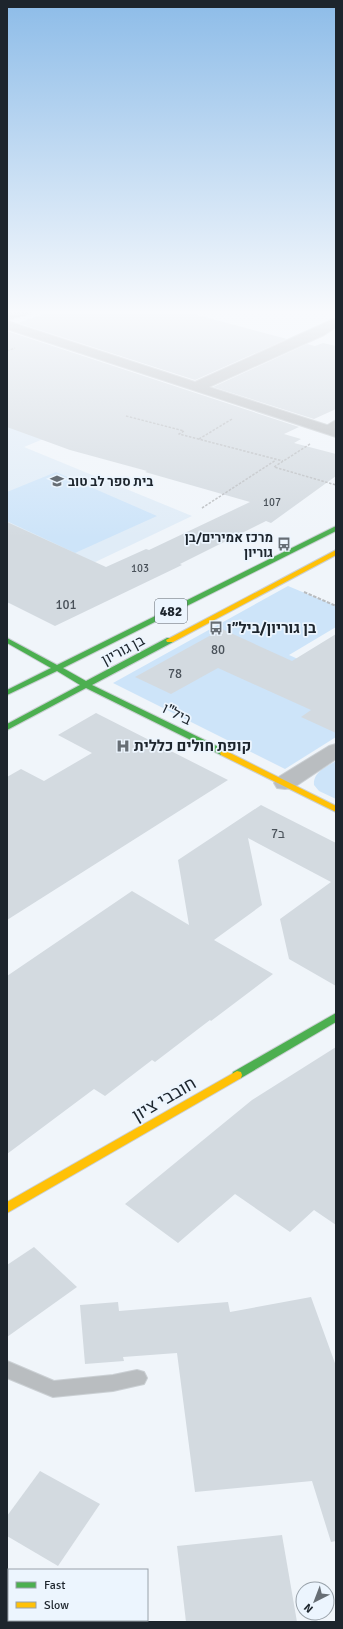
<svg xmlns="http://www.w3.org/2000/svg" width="343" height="1629" font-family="Signika,Heebo,sans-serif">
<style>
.built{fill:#e0ecf7}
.green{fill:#cde4f9}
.building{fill:#d3dae0}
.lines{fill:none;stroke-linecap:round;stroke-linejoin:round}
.lane-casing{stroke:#cbd0d4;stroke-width:2}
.street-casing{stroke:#cbd0d4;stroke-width:2}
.fast-casing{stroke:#cbd0d4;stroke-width:2}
.slow-casing{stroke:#cbd0d4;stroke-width:2}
.path-far1{stroke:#b9bcbf;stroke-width:1.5;stroke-dasharray:2.5 1.5;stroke-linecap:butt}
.path{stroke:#b9bcbf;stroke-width:2;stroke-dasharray:3.5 1.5;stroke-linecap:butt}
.lane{fill:#b9bdc0;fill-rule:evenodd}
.street{fill:#b9bdc0;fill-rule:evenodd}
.fast{fill:#4caf50;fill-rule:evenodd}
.slow{fill:#ffc107;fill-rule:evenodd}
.labels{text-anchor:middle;stroke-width:3.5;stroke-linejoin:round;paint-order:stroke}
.far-number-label{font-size:11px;fill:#4a525a}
.far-poi-label{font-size:13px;font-weight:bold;fill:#1d252d;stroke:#ecf5fe;text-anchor:start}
.number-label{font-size:13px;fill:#4a525a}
.shield{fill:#ecf5fe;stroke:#5b636c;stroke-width:1}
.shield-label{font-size:14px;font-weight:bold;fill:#1d252d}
.poi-label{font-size:15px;font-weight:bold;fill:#1d252d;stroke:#ecf5fe;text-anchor:start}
.street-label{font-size:15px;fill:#1d252d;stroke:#ecf5fe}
.near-street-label{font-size:18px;fill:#1d252d;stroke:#ecf5fe}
</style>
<rect width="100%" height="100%" fill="#f0f5fa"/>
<!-- built -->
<polygon class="built" points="7,355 166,388 24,447 192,516 7,604"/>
<!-- green -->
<g class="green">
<polygon points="56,472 157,516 75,553 7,521 7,492"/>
<polygon points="288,586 336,606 336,627 289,655 336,676 336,737 285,769 113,683"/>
<path d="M336 761V799L319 791 314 785C313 772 326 767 336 761Z"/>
</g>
<!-- building -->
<g class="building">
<polygon points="55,310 179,310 287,339 195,380 18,323"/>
<polygon points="7,331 299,427 284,434 301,439 294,443 336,454 336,476 271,523 266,521 180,564 182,565 55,626 7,602 7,522 106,567 146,549 149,550 250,502 145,472 147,471 70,450 7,427"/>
<polygon points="323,343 336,346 336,409 314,419 213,387 307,344 315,346"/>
<polygon points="222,629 292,661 336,634 336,733 301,717 311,710 218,668 171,694 135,677"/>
<polygon points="96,713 228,780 7,920 7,777 21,769 44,781 92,753 58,735"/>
<polygon points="261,805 336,843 336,986 289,959 280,919 331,882 248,838 262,905 214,940 273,974 211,1021 210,1020 155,1062 152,1060 105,1096 94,1089 7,1154 7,976 132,891 189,925 178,860"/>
<polygon points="336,1047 336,1225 314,1210 290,1232 235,1194 178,1243 125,1204 252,1100"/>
<polygon points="34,1247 77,1287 7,1337 7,1265"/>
<polygon points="311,1297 336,1366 336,1541 331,1542 312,1481 195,1492 177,1353 123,1357 124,1361 85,1364 80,1305 118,1302 119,1311 228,1302 230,1312"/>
<polygon points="40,1471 100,1504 58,1566 7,1536 7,1516"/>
<polygon points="282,1535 297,1622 186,1622 177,1546"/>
</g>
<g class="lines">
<!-- lane casing -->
<g class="lane-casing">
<g id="lane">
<polygon points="336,420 336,427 325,432 321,429"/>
<polygon points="7,1361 54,1381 113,1375 137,1370 144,1372 147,1378 144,1384 113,1391 53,1397 7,1378"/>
</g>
</g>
<!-- street casing -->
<g class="street-casing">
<g id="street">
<polygon points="16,310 34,310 32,313 7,320 7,312"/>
<polygon points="336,318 336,327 324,335 209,387 336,428 336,437 7,329 7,321 195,382"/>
<polygon points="336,744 336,759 293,788 285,789 277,788 274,783 277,778 329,746"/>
</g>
</g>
<!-- fast casing -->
<g class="fast-casing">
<g id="fast">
<polygon points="336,526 336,531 63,668 86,681 167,638 173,638 174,640 173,642 92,685 227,751 228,753 227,755 221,755 86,688 7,730 7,724 80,685 57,671 7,695 7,690 51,668 7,643 7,638 57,665"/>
<polygon points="336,1013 336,1022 241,1078 237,1079 233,1078 232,1075 233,1072"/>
</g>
</g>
<!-- slow casing -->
<g class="slow-casing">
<g id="slow">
<polygon points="336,550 336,555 173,642 167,642 166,640"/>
<polygon points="224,750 336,806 336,812 221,755 220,753"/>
<polygon points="237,1071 241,1072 242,1075 241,1078 7,1213 7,1202"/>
</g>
</g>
<!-- path-far1 -->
<g class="path-far1">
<polyline points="7,351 15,348"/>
<polyline points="126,416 184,431 179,434 283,461"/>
<polyline points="199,439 232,419"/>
<polyline points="310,444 274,467 336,485"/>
<polyline points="202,508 276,460"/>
</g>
<!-- path -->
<polyline class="path" points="304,592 336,606"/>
<!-- lane -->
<use href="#lane" class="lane"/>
<!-- street -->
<use href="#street" class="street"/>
<!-- fast -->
<use href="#fast" class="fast"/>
<!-- slow -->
<use href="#slow" class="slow"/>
</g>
<!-- sky -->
<linearGradient id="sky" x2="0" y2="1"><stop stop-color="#8dbce8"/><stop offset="0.58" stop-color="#f8fafd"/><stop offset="1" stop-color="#f8fafd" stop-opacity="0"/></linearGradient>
<rect width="343" height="538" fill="url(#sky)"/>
<!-- icons -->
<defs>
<g id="school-bare" transform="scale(1.08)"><path d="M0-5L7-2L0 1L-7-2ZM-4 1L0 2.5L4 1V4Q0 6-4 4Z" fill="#676e75" stroke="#ecf5fe" stroke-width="2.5" paint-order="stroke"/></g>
<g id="bus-bare" transform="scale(1.08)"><path d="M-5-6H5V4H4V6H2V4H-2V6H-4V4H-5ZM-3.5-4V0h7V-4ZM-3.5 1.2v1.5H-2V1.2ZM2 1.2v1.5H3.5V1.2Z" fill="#676e75" stroke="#ecf5fe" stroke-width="2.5" paint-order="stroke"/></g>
<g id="hospital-bare" transform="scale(1.08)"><path d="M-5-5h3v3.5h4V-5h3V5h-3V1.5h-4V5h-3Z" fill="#676e75" stroke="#ecf5fe" stroke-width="2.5" paint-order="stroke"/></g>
</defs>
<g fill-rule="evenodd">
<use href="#school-bare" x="57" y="481"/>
<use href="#bus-bare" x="284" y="544"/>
<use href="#bus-bare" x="216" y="628"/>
<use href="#hospital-bare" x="123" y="746"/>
</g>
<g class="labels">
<!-- far-number labels -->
<g class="far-number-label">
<text x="272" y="506">107</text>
<text x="140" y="572">103</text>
</g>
<!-- far-poi labels -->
<g class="far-poi-label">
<text x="68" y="486">בית ספר לב טוב</text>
<text x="273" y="542" text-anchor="end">מרכז אמירים/בן<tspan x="273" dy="15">גוריון</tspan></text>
</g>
<!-- number labels -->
<g class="number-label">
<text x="66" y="609">101</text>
<text x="218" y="654">80</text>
<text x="175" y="678">78</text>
<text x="278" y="838">7ב</text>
</g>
<!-- shield labels -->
<rect class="shield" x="155" y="599" width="32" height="24" rx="3"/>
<g class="shield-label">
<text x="171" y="616">482</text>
</g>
<!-- poi labels -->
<g class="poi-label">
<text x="227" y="633">בן גוריון/ביל״ו</text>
<text x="134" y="751">קופת חולים כללית</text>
</g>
<!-- street labels -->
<g class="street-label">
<text transform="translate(123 650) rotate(-28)" y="5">בן גוריון</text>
<text transform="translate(177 714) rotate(26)" y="5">ביל"ו</text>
</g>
<!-- near-street labels -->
<g class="near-street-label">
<text transform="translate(164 1099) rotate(-30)" y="6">חובבי ציון</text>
</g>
</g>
<!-- border -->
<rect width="343" height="1629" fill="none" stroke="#1d252d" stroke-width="16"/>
<!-- legend -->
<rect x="8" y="1569" width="140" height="52" fill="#ecf5fe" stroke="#99a2aa"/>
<rect x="16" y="1582" width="20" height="6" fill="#4caf50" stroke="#99a2aa"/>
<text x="44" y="1589" font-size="12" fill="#1d252d">Fast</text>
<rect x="16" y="1602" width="20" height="6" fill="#ffc107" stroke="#99a2aa"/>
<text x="44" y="1609" font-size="12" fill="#1d252d">Slow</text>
<!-- north arrow -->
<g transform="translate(315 1601) rotate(222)"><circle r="19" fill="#ecf5fe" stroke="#99a2aa"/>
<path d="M0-3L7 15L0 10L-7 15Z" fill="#676e75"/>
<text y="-6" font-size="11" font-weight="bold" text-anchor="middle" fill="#1d252d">N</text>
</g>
</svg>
